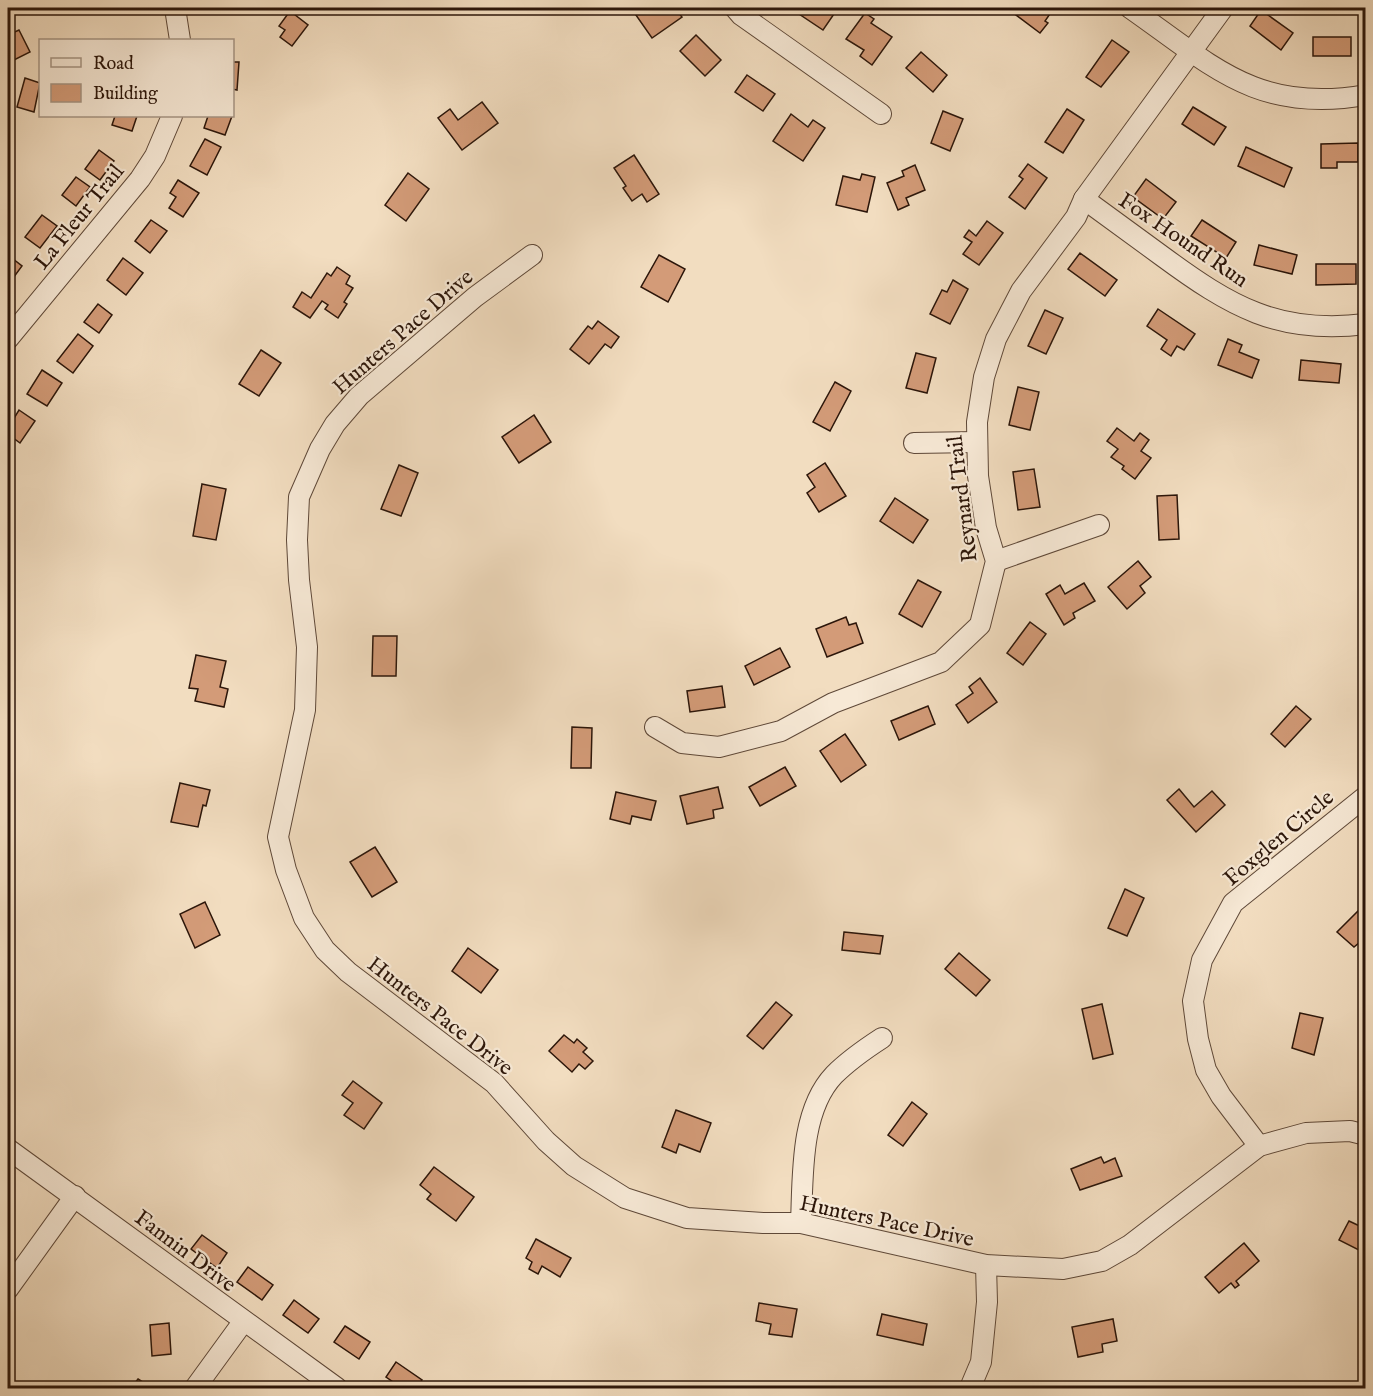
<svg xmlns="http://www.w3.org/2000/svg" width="1373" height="1396" font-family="'IM FELL English',serif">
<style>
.building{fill:#d39b78;stroke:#2c160a;stroke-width:1.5}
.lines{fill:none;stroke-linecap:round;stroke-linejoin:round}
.minor-casing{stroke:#5e4838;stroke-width:22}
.minor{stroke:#f7e9d6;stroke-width:20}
.labels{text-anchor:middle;stroke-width:4.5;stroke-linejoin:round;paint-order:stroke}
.street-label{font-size:22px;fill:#2c160a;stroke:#f7e9d6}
</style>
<rect width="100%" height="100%" fill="#f2ddc0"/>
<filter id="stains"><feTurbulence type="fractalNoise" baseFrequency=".00333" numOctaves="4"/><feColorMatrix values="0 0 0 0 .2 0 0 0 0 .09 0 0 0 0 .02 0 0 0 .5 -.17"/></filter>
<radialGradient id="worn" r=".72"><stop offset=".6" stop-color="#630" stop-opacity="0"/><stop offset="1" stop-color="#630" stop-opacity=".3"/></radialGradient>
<!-- building -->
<g class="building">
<polygon points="631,8 660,8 664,12 670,8 675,8 682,17 652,38"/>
<polygon points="794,8 824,8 834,14 823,30 793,10"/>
<polygon points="1015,8 1048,8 1052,11 1045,21 1048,23 1040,33 1012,12"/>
<polygon points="1261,10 1293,33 1281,50 1250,26"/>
<polygon points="290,11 308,25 292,46 280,37 285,30 279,26"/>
<polygon points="865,13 874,19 871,23 892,37 872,65 860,56 864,50 846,39"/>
<polygon points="19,30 30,52 10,62 8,58 8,35"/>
<polygon points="696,35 721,60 705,76 680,51"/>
<rect x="1313" y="37" width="38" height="19"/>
<polygon points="1112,40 1129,52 1101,87 1086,77"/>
<polygon points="921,52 947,75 933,92 906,68"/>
<polygon points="232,62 239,62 237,90 232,89"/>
<polygon points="747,75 775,94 763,111 735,92"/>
<polygon points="25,78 40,83 34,112 17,107"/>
<polygon points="482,102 498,123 462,150 438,118 450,109 458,120"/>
<polygon points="1193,107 1226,127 1214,145 1182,124"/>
<polygon points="1067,109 1084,120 1063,153 1045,142"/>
<polygon points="943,111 963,119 950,151 931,143"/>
<polygon points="791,114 808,127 813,120 825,128 803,161 773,141"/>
<polygon points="115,116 137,116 132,131 112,125"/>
<polygon points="208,116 232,116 225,135 204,128"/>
<polygon points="205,139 221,147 207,175 190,166"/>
<polygon points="1358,143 1358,162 1337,162 1337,168 1321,168 1321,144"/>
<polygon points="1246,147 1292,168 1284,187 1238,166"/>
<polygon points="99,150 114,161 100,180 85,169"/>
<polygon points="634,155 659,194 647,202 642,194 632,201 623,188 626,186 614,168"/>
<polygon points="1028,164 1047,178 1025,209 1009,197 1023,179 1019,176"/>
<polygon points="915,165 925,190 906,198 909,205 898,210 887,183 904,176 902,171"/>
<polygon points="408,173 429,189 406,221 385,205"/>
<polygon points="862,174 875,177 867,212 836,205 843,176 860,180"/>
<polygon points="76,177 90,187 76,206 62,195"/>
<polygon points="1146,179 1176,202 1163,219 1133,197"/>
<polygon points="178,180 199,193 183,217 169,208 176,197 170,193"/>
<polygon points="42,215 57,226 40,248 25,237"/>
<polygon points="151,220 167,231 150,253 135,241"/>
<polygon points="1202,220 1236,242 1226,258 1191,236"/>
<polygon points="987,221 1003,233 979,265 963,254 972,242 964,237 969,230 976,236"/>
<polygon points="1259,245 1297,255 1292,274 1254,265"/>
<polygon points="1080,253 1117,280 1105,296 1068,269"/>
<polygon points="8,255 22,266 8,285"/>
<polygon points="659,255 685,269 668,302 641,287"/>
<polygon points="123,258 143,273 126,295 107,280"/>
<polygon points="1316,264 1356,264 1356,284 1316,285"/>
<polygon points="337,267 350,276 346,284 353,288 344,302 347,304 338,318 325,309 328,305 322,301 310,318 293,307 302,292 311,298 327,273 331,276"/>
<polygon points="953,280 968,289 950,324 930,314 942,290 947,292"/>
<polygon points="98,304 112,315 99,333 84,322"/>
<polygon points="1158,309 1195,334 1184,350 1177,346 1171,356 1161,349 1167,340 1147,326"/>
<polygon points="1045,310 1063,318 1046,354 1028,346"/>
<polygon points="598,321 619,337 611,348 605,344 589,364 570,349 588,326 592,329"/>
<polygon points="78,334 93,346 73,373 57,361"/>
<polygon points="1228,339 1242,345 1239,352 1259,360 1252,378 1218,365"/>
<polygon points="261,350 281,363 259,396 239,384"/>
<polygon points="916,353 936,358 927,393 906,388"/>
<polygon points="1301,360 1341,364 1339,383 1299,380"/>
<polygon points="42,370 62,383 47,406 27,394"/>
<polygon points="835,382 851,391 830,431 813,422"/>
<polygon points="1018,387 1039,392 1030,430 1009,425"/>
<polygon points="19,410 35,421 20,443 8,434 8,428"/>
<polygon points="534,415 551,442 519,463 502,437"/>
<polygon points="1117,428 1134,441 1140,433 1149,440 1141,451 1151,458 1135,479 1122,469 1124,466 1111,457 1118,449 1107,441"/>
<polygon points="825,463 846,496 819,512 807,493 815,487 807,475"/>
<polygon points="399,465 418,473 401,516 381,509"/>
<polygon points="1034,469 1040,507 1018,510 1013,472"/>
<polygon points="202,484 226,489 216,540 193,536"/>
<polygon points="1177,495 1179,539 1159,540 1157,496"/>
<polygon points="895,498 928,520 913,543 880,521"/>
<polygon points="1138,561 1151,577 1140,586 1145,593 1127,609 1108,587"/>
<polygon points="918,580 941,592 922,627 899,614"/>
<polygon points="1084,583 1095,601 1073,613 1075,618 1064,625 1046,594 1060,585 1065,594"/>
<polygon points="846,617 849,625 856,623 863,643 827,657 816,629"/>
<polygon points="1030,622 1046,634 1023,665 1007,653"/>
<polygon points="373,636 397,636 396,676 372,676"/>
<polygon points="780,648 790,667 754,685 745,666"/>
<polygon points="196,655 226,661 220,687 228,689 224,707 195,701 198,689 189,688"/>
<polygon points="980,678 997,702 968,723 956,705 973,693 969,687"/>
<polygon points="722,686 725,707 690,712 687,691"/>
<polygon points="928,706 935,724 899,740 891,721"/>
<polygon points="1296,706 1311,719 1285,747 1271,734"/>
<polygon points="572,727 592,728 591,768 571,768"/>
<polygon points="845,734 866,765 841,782 820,751"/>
<polygon points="785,767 796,786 760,806 749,787"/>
<polygon points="180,783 210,790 206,806 203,805 198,827 171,822"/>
<polygon points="718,787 723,808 713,810 714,818 687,824 680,796"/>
<polygon points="1179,789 1194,807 1212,791 1225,805 1196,832 1167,800"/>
<polygon points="616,792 656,801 651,820 632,816 630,824 610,819"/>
<polygon points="375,847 397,882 372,897 350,862"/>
<polygon points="1125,889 1144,898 1127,936 1108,928"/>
<polygon points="205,902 220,935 195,948 180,914"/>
<polygon points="1365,904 1366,937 1354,947 1337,932"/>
<polygon points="844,932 883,936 880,954 842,950"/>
<polygon points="468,948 498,970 481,993 452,971"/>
<polygon points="959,953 990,980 976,996 945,969"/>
<polygon points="776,1002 792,1015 763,1049 747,1036"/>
<polygon points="1102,1004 1113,1054 1093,1059 1082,1009"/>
<polygon points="1300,1013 1323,1018 1314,1055 1292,1048"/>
<polygon points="564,1035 574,1043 577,1039 587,1048 583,1052 593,1061 585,1069 579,1064 572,1072 549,1051"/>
<polygon points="353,1081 382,1103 364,1129 344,1115 353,1103 342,1095"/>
<polygon points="912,1102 927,1114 903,1146 888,1135"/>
<polygon points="676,1110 711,1123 700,1152 679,1144 676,1153 662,1147"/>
<polygon points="1101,1157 1104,1163 1115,1158 1122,1176 1080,1190 1071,1169"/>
<polygon points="434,1167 474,1197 456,1221 427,1199 431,1194 420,1185"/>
<polygon points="1349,1221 1366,1229 1366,1265 1360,1262 1365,1253 1339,1240"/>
<polygon points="202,1235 227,1253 217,1268 191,1249"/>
<polygon points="536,1239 571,1258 560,1277 542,1266 538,1274 529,1269 532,1262 526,1258"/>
<polygon points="1244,1243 1259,1261 1236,1281 1239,1285 1235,1288 1231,1283 1219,1293 1205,1277"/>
<polygon points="248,1267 273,1285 262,1300 237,1282"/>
<polygon points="294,1300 319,1319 308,1333 283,1315"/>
<polygon points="759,1303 797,1309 792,1337 769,1334 771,1324 756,1321"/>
<polygon points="882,1314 927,1324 923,1345 877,1335"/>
<polygon points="1113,1319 1117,1341 1102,1344 1103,1352 1078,1357 1072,1327"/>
<polygon points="169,1323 171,1354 152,1356 150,1325"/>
<polygon points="345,1326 370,1342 359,1359 334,1342"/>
<polygon points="396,1362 422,1380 416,1388 402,1388 386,1377"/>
<polygon points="138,1379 152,1388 131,1388"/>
</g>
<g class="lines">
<!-- minor casing -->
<g class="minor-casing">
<g id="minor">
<polyline points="175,8 180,40"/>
<polyline points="735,8 741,15 881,114"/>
<path d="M1130 8C1213 66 1257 114 1366 95"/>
<path d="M1084 199C1110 218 1136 237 1162 256 1230 306 1278 335 1366 324"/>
<polyline points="532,255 475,297 359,396 335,424 320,449 299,497 297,540 299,580 307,647 305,710 278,837 286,870 304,918 325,950 348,972 494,1083 546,1141 574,1166 625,1198 687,1218 763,1223 801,1223 986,1265 1063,1269 1102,1261 1130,1245 1259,1146 1306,1133 1350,1131 1366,1135"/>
<polyline points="8,339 140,179 155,156 172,116"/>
<polyline points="914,443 977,442"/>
<polyline points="996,561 1099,525"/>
<polyline points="655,727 682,743 719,747 781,731 833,703 941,662 980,625 996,561 986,528 978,476 977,422 984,377 996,339 1021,291 1076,217 1084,199 1223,8"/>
<polyline points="1259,1146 1221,1096 1206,1070 1198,1039 1193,1001 1202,960 1233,903 1366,796"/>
<polyline points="8,1149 337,1388"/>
<path d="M801 1223C803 1176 800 1111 834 1075 849 1060 865 1049 882 1038"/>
<polyline points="8,1289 75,1196"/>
<polyline points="195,1388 243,1322"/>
<polyline points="970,1388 981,1362 987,1302 986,1265"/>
</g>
</g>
<!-- minor -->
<use href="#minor" class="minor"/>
</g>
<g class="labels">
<!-- street labels -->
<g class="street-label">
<text transform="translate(78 216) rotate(-51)" y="8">La Fleur Trail</text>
<text transform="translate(1184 239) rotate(34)" y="8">Fox Hound Run</text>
<text transform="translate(402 331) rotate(-41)" y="8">Hunters Pace Drive</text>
<text transform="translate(961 499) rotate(-97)" y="8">Reynard Trail</text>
<text transform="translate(1278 837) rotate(-40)" y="8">Foxglen Circle</text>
<text transform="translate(441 1015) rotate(38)" y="8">Hunters Pace Drive</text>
<text transform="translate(887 1220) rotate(12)" y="8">Hunters Pace Drive</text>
<text transform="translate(186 1250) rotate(37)" y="8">Fannin Drive</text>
</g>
</g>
<!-- margin -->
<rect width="1373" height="1396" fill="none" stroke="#f2ddc0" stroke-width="30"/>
<rect x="9" y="9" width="1355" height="1378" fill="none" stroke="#2c160a" stroke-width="3"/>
<rect x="15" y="15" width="1343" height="1366" fill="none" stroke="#2c160a" stroke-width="1.5"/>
<!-- legend -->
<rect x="39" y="39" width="195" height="78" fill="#f7e9d6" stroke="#a69584" stroke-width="1.5"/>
<rect x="51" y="58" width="30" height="9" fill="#f7e9d6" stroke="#a69584" stroke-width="1.5"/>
<text x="93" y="69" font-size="18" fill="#2c160a">Road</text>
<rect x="51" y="84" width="30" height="18" fill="#d39b78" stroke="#a69584" stroke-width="1.5"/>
<text x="93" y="99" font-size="18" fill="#2c160a">Building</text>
<rect width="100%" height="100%" filter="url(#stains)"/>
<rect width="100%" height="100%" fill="url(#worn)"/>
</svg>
